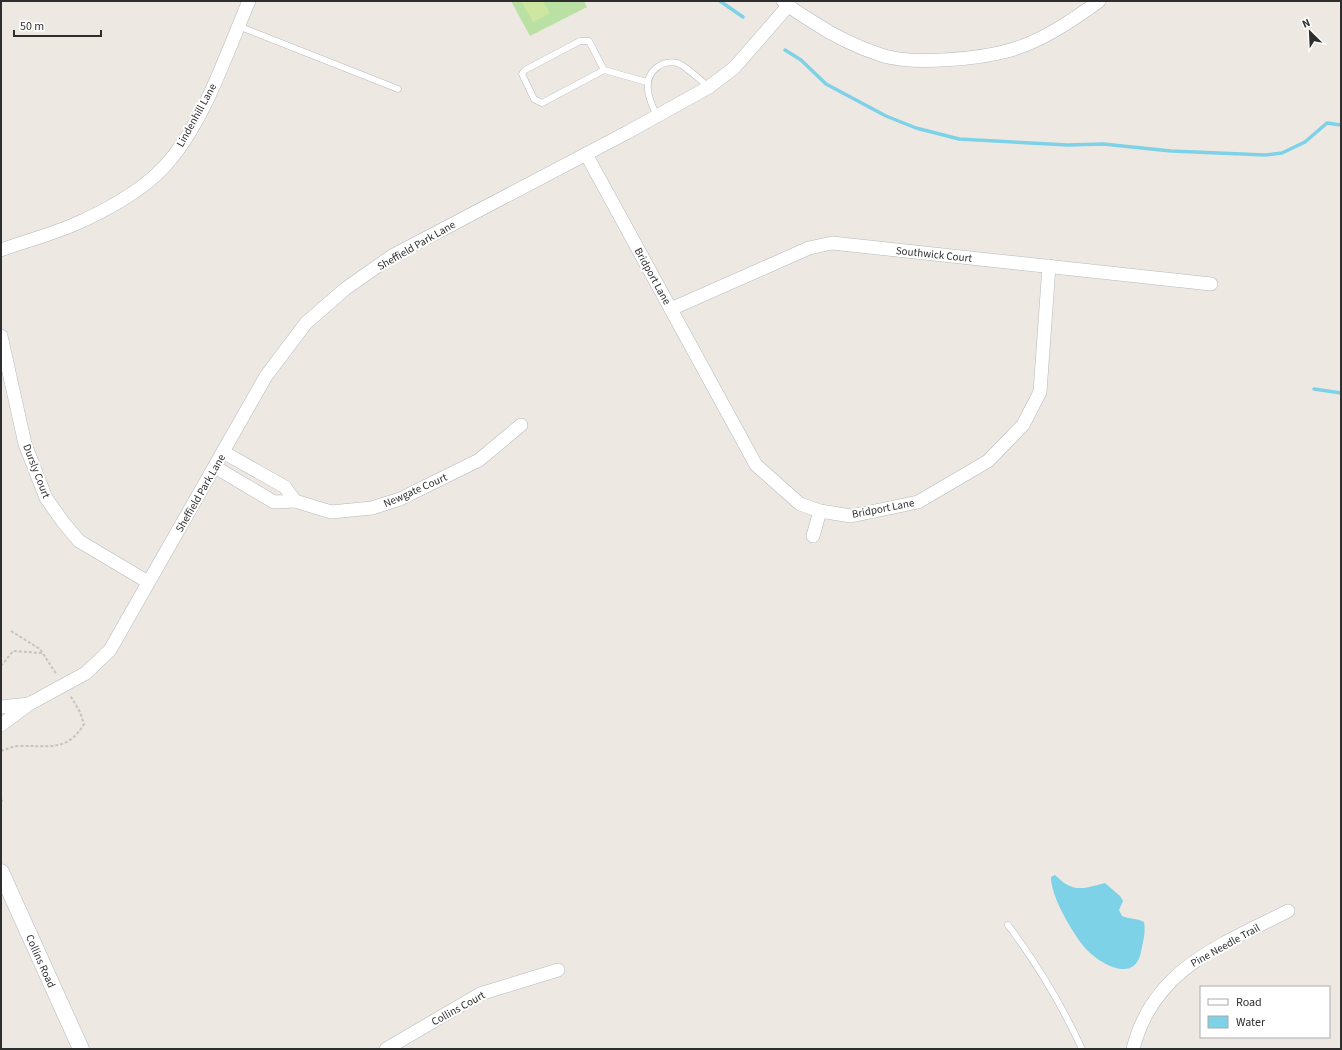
<svg xmlns="http://www.w3.org/2000/svg" width="1342" height="1050" font-family="'Source Sans 3',sans-serif">
<style>
.green{fill:#bbe0a3}
.pitch{fill:#cde6a0}
.water{fill:#7dd2e7}
.lines{fill:none;stroke-linecap:round;stroke-linejoin:round}
.stream{stroke:#7dd2e7;stroke-width:3.5}
.service-casing{stroke:#b5b8c0;stroke-width:7}
.minor-casing{stroke:#b5b8c0;stroke-width:14}
.tertiary-casing{stroke:#b5b8c0;stroke-width:17}
.path{stroke:#c4c4c4;stroke-width:2;stroke-dasharray:3 2;stroke-linecap:butt}
.service{stroke:#fff;stroke-width:6}
.minor{stroke:#fff;stroke-width:13}
.tertiary{stroke:#fff;stroke-width:16}
.labels{text-anchor:middle;stroke-width:4;stroke-linejoin:round;paint-order:stroke}
.street-label{font-size:11px;fill:#2e2e2e;stroke:#fff}
</style>
<rect width="100%" height="100%" fill="#eee8e2"/>
<!-- green -->
<polygon class="green" points="511,1 584,1 587,7 530,36"/>
<!-- pitch -->
<polygon class="pitch" points="521,1 543,1 550,13 533,22"/>
<!-- water -->
<path class="water" d="M1055 875C1073 893 1082 889 1105 883L1120 896 1123 901 1119 910 1122 916C1130 919 1136 918 1144 922 1146 932 1143 942 1141 952 1134 987 1093 960 1081 943 1069 926 1051 896 1051 877Z"/>
<g class="lines">
<!-- stream -->
<g class="stream">
<polyline points="720,1 743,17"/>
<polyline points="785,50 801,60 826,84 886,116 916,128 959,139 1068,145 1103,144 1171,151 1265,155 1282,153 1305,142 1327,123 1341,125"/>
<polyline points="1314,389 1341,393"/>
</g>
<!-- service casing -->
<g class="service-casing">
<g id="service">
<polyline points="238,26 398,89"/>
<polyline points="604,70 589,41 580,41 525,70 522,74 534,99 542,103 604,70 647,82"/>
<path d="M657 116C649 100 640 78 659 66 663 63 671 61 677 63 685 65 701 81 709 87"/>
<path d="M1008 925C1037 964 1062 1005 1082 1049"/>
</g>
</g>
<!-- minor casing -->
<g class="minor-casing">
<g id="minor">
<path d="M783 1C791 9 802 15 813 22 834 36 859 48 884 56 916 65 979 59 1011 50 1042 41 1073 20 1099 1"/>
<polyline points="586,154 756,465 800,504 820,511 851,516 918,502 988,461 1023,425 1040,392 1049,266"/>
<path d="M1 250C28 240 58 233 84 220 112 207 141 191 163 168 203 126 226 54 249 1"/>
<polyline points="671,309 809,248 832,243 1211,284"/>
<polyline points="1,336 25,444 46,498 63,522 79,541 148,582"/>
<polyline points="215,467 274,502 295,501 285,487 223,452"/>
<polyline points="295,501 331,512 372,508 400,499 479,460 521,425"/>
<polyline points="813,536 820,511"/>
<polyline points="29,704 86,673 110,650 266,376 306,323 345,289 392,256 628,132 709,87 734,68 788,6"/>
<polyline points="1,707 29,704 1,725"/>
<polyline points="386,1049 480,994 558,970"/>
<path d="M1133 1049C1153 969 1221 945 1288 911"/>
</g>
</g>
<!-- tertiary casing -->
<g class="tertiary-casing">
<polyline id="tertiary" points="1,872 81,1049"/>
</g>
<!-- path -->
<g class="path">
<polyline points="11,631 40,649 57,675"/>
<polyline points="1,666 13,651 42,653"/>
<path d="M1 751C7 749 13 746 19 746 47 745 67 753 84 724L80 712 70 695"/>
<polyline points="1,799 3,803"/>
</g>
<!-- service -->
<use href="#service" class="service"/>
<!-- minor -->
<use href="#minor" class="minor"/>
<!-- tertiary -->
<use href="#tertiary" class="tertiary"/>
</g>
<g class="labels">
<!-- street labels -->
<g class="street-label">
<text transform="translate(196 115) rotate(-61)" y="4">Lindenhill Lane</text>
<text transform="translate(416 245) rotate(-30)" y="4">Sheffield Park Lane</text>
<text transform="translate(934 254) rotate(6)" y="4">Southwick Court</text>
<text transform="translate(653 276) rotate(61)" y="4">Bridport Lane</text>
<text transform="translate(37 471) rotate(69)" y="4">Dursly Court</text>
<text transform="translate(415 490) rotate(-24)" y="4">Newgate Court</text>
<text transform="translate(200 493) rotate(-60)" y="4">Sheffield Park Lane</text>
<text transform="translate(883 508) rotate(-11)" y="4">Bridport Lane</text>
<text transform="translate(1225 945) rotate(-29)" y="4">Pine Needle Trail</text>
<text transform="translate(41 961) rotate(66)" y="4">Collins Road</text>
<text transform="translate(458 1008) rotate(-29)" y="4">Collins Court</text>
</g>
</g>
<!-- border -->
<rect width="1342" height="1050" fill="none" stroke="#2e2e2e" stroke-width="4"/>
<!-- legend -->
<rect x="1200" y="986" width="130" height="52" fill="#ffffff" stroke="#ababab"/>
<rect x="1208" y="999" width="20" height="6" fill="#ffffff" stroke="#ababab"/>
<text x="1236" y="1006" font-size="12" fill="#2e2e2e">Road</text>
<rect x="1208" y="1016" width="20" height="12" fill="#7dd2e7" stroke="#ababab"/>
<text x="1236" y="1026" font-size="12" fill="#2e2e2e">Water</text>
<!-- north arrow -->
<g transform="translate(1310 32) rotate(336)" stroke="#ffffff" stroke-width="3" paint-order="stroke">
<path d="M0-3L7 15L0 10L-7 15Z" fill="#2e2e2e"/>
<text y="-6" font-size="11" font-weight="bold" text-anchor="middle" fill="#2e2e2e">N</text>
</g>
<!-- scale -->
<path d="M14 30v6h87v-6" fill="none" stroke="#2e2e2e" stroke-width="2"/>
<text x="20" y="30" font-size="12" fill="#2e2e2e" stroke="#ffffff" stroke-width="3" paint-order="stroke">50 m</text>
</svg>
